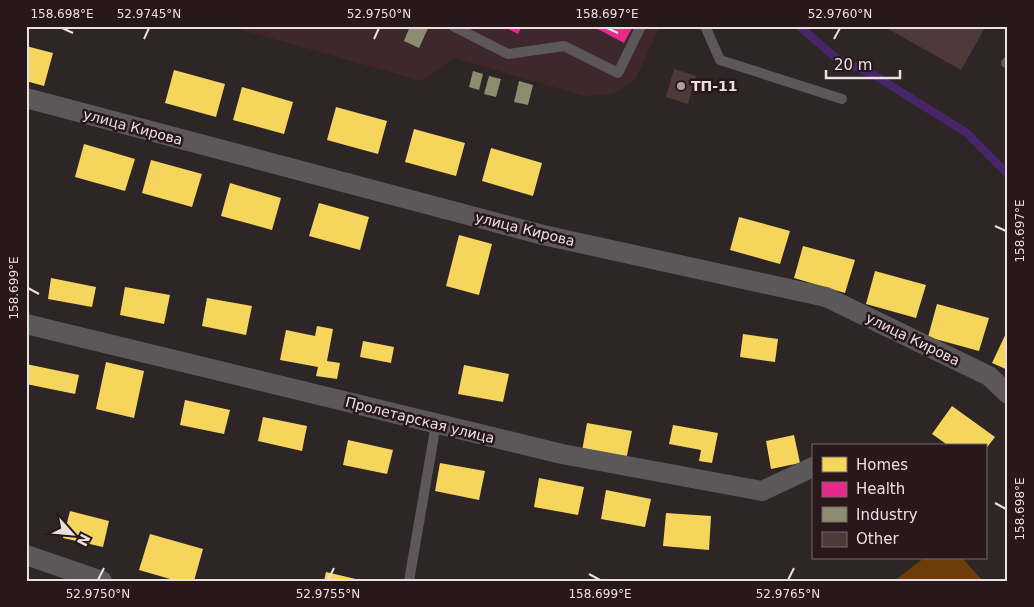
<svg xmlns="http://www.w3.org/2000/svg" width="1034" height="607" font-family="'DejaVu Sans',sans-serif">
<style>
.built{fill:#3e282d}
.green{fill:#6c3d08}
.homes{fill:#f6d55c}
.health{fill:#e7298a}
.industry{fill:#8c8c6e}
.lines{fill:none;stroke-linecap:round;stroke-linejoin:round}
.stream{stroke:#482569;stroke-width:8}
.building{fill:#4e3939}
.lane{stroke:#5c585a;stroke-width:10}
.street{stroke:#5c585a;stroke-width:20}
.ticks{fill:none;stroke:#ebdfe2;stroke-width:2}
.poi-dot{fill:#a99ea1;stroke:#28181c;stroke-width:2}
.labels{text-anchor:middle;stroke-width:5;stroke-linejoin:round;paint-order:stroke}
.poi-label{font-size:14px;font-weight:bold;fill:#ebdfe2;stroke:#28181c;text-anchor:start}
.street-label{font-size:14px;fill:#ebdfe2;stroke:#28181c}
.neatline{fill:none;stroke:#ebdfe2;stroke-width:2}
.ticks-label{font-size:12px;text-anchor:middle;fill:#ebdfe2}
</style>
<rect width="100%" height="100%" fill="#2e2527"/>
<!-- built -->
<polygon class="built" points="228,26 660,26 635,80 613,94 584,96 454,58 422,81"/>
<!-- green -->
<polygon class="green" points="924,558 962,558 983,581 894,581"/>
<!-- homes -->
<g class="homes">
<polygon points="26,46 53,53 44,86 26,81"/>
<polygon points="174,70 225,84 216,117 165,103"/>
<polygon points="242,87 293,102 284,134 233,120"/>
<polygon points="336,107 387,121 378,154 327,140"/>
<polygon points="414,129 465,143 456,176 405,162"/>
<polygon points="84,144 135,159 125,191 75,177"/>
<polygon points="491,148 542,163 533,196 482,181"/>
<polygon points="151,160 202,174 192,207 142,193"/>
<polygon points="230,183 281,198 272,230 221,216"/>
<polygon points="319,203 369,217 360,250 309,236"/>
<polygon points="739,217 790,231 780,264 730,250"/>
<polygon points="459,235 492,244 479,295 446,286"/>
<polygon points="803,246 855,260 845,293 794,278"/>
<polygon points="875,271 926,285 916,318 866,304"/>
<polygon points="51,278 96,287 92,307 48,299"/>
<polygon points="125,287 170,295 164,324 120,315"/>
<polygon points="207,298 252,306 246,335 202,326"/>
<polygon points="937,304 989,318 979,351 928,337"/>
<polygon points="317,326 333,329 327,361 340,363 337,379 316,376 318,367 280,360 286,330 315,336"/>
<polygon points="1008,329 1008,370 992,363"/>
<polygon points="743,334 778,339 775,362 740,357"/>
<polygon points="363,341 394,347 391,363 360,357"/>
<polygon points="106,362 144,371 134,418 96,409"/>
<polygon points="26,364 79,375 75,394 26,384"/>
<polygon points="464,365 509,374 503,402 458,394"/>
<polygon points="185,400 230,410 224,434 180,425"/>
<polygon points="952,406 995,437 985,450 985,446 949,446 932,434"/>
<polygon points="263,417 307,426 302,451 258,441"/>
<polygon points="587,423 632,431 626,460 582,451"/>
<polygon points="673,425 718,433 712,463 699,461 701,450 669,444"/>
<polygon points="794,435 800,463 771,469 766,441"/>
<polygon points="348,440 393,450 387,474 343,465"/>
<polygon points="440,463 485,471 479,500 435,491"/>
<polygon points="539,478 584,487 578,515 534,507"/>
<polygon points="606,490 651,499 645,527 601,519"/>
<polygon points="70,511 109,521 103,547 63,538"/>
<polygon points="666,513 711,516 709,550 663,546"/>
<polygon points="150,534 203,549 194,581 177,581 139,570"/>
<polygon points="326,572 360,580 360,581 324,581"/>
</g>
<!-- health -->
<g class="health">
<polygon points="502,26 522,26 518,34"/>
<polygon points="592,26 633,26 624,43"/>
</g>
<!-- industry -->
<g class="industry">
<polygon points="410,26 429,26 419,48 404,41"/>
<polygon points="473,71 483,74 479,90 469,87"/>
<polygon points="489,76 501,79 496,97 484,94"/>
<polygon points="519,81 533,85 528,105 514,102"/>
</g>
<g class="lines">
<!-- stream -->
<polyline class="stream" points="799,26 836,58 874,75 967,133 1008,174"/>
</g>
<!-- building -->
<g class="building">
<polygon points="883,26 986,26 961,70"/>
<polygon points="674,69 696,76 688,104 666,97"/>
</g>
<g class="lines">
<!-- lane -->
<g class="lane">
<polyline points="453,26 508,54 564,46 618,73 641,26"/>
<polyline points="705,26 720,60 842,99"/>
<polyline points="1006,63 1008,61"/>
<polyline points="409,581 436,424"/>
</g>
<!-- street -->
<g class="street">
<polyline points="26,98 543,235 826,297 989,376 1008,394"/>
<polyline points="26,324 562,454 762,491 813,467"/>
<polyline points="26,555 102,581"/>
</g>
</g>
<!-- ticks -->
<path class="ticks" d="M62 28 73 33M607 28 618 33M144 39 149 28M374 39 379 28M834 39 840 28M995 226 1006 231M28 288 39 294M995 503 1006 509M589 574 600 580M98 580 104 568M328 580 334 568M788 580 794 568"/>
<!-- markers -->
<circle class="poi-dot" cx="681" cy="86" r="5"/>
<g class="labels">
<!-- poi labels -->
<g class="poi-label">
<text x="691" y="91">ТП-11</text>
</g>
<!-- street labels -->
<g class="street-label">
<text transform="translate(133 127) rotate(15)" y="5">улица Кирова</text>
<text transform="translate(525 229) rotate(14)" y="5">улица Кирова</text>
<text transform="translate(913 339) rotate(26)" y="5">улица Кирова</text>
<text transform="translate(420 420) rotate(14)" y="5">Пролетарская улица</text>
</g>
</g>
<!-- border -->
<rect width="1034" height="607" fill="none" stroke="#28181c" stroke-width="55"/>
<!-- legend -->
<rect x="812" y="444" width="175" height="115" fill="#28181c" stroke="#76686b"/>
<rect x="822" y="457" width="25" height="15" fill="#f6d55c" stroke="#76686b"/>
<text x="856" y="470" font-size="15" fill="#ebdfe2">Homes</text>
<rect x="822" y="482" width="25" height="15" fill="#e7298a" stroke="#76686b"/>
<text x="856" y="494" font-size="15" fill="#ebdfe2">Health</text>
<rect x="822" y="507" width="25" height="15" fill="#8c8c6e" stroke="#76686b"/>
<text x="856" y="520" font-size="15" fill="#ebdfe2">Industry</text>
<rect x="822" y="532" width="25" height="15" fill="#4e3939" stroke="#76686b"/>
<text x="856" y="544" font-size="15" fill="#ebdfe2">Other</text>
<!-- north arrow -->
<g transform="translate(72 534) rotate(117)" stroke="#28181c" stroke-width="4" paint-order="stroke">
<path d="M0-4L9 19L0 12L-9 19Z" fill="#ebdfe2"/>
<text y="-8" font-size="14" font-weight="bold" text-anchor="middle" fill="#ebdfe2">N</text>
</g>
<!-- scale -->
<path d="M826 70v8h74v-8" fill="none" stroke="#ebdfe2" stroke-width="2.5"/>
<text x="834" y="70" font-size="15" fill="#ebdfe2" stroke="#28181c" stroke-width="4" paint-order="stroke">20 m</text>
<rect x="28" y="28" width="978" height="552" class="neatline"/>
<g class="ticks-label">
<text x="62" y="18">158.698°E</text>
<text x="149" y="18">52.9745°N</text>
<text x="379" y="18">52.9750°N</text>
<text x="607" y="18">158.697°E</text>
<text x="840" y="18">52.9760°N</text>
<text transform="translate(1020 231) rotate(-90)" y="4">158.697°E</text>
<text transform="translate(14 288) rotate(-90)" y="4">158.699°E</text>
<text transform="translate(1020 509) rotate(-90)" y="4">158.698°E</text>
<text x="98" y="598">52.9750°N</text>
<text x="328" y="598">52.9755°N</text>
<text x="600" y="598">158.699°E</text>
<text x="788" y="598">52.9765°N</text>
</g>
</svg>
